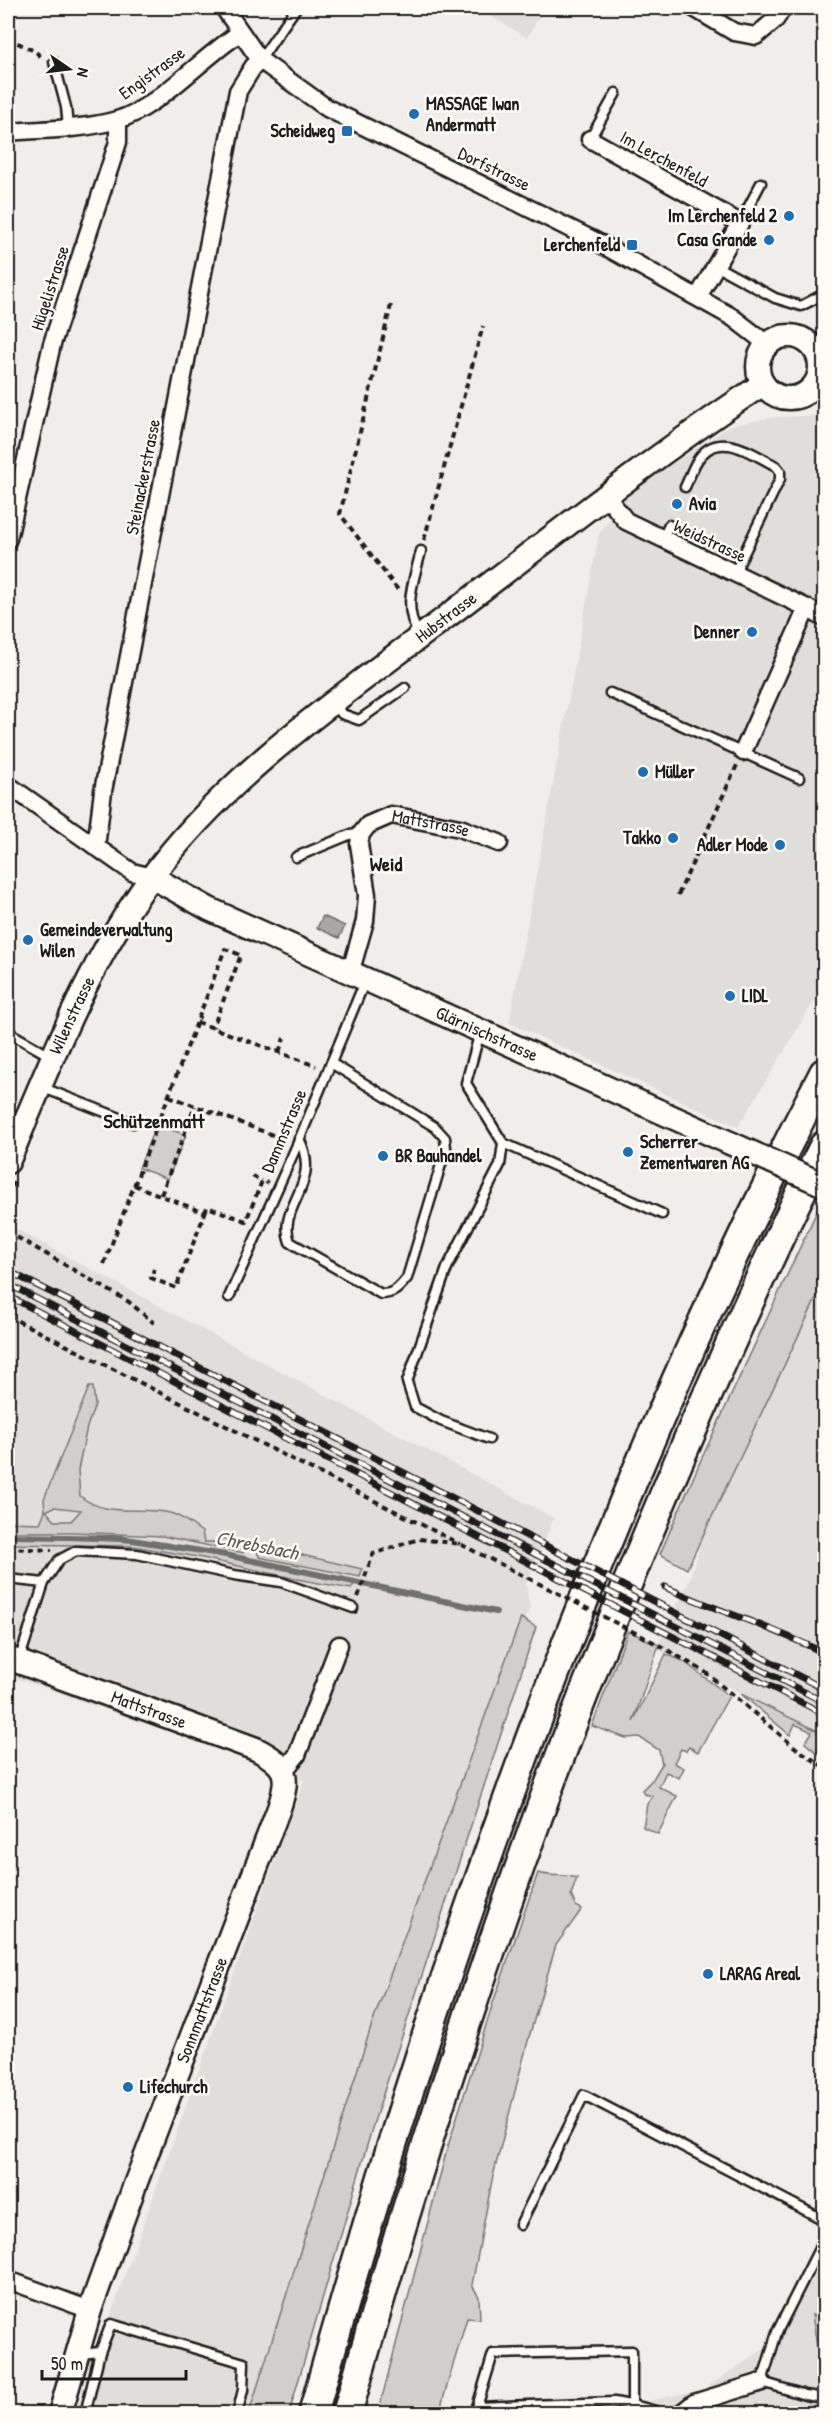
<svg xmlns="http://www.w3.org/2000/svg" width="832" height="2421" font-family="'Patrick Hand',sans-serif">
<style>
.built{fill:#e0deda}
.green{fill:#d0cfcc;stroke:#767674;stroke-width:1.5;fill-rule:evenodd}
.water{fill:#a8a7a3;stroke:#706f6d;stroke-width:1.5}
.lines{fill:none;stroke-linecap:round;stroke-linejoin:round}
.stream{stroke:#706f6d;stroke-width:6}
.lane-casing{stroke:#1c1c1c;stroke-width:13}
.street-casing{stroke:#1c1c1c;stroke-width:21}
.secondary-casing{stroke:#1c1c1c;stroke-width:27}
.highway-casing{stroke:#1c1c1c;stroke-width:33}
.path{stroke:#1c1c1c;stroke-width:4;stroke-dasharray:6 4.5;stroke-linecap:butt}
.lane{stroke:#fdfcf7;stroke-width:8}
.street{stroke:#fdfcf7;stroke-width:16}
.secondary{stroke:#fdfcf7;stroke-width:22}
.highway{stroke:#fdfcf7;stroke-width:28}
.rail-casing{stroke:#1c1c1c;stroke-width:7}
.rail{stroke:#fdfcf7;stroke-width:4.5;stroke-dasharray:14;stroke-linecap:butt}
.secondary-bridge-casing{stroke:#1c1c1c;stroke-width:27;stroke-linecap:butt}
.path-bridge{stroke:#1c1c1c;stroke-width:4;stroke-dasharray:6 4.5;stroke-linecap:butt}
.secondary-bridge{stroke:#fdfcf7;stroke-width:22}
.poi-dot{fill:#1f6fb2;stroke:#fdfcf7;stroke-width:2}
.labels{text-anchor:middle;stroke-width:5;stroke-linejoin:round;paint-order:stroke}
.street-label{font-size:18px;fill:#1c1c1c;stroke:#fdfcf7}
.poi-label{font-size:18px;font-weight:bold;fill:#1c1c1c;stroke:#fdfcf7;text-anchor:start}
.neighbourhood-label{font-size:20px;font-weight:bold;fill:#1c1c1c;stroke:#fdfcf7}
.water-label{font-size:20px;font-style:italic;fill:#5b5b59;stroke:#fdfcf7}
</style>
<rect width="100%" height="100%" fill="#f0eeea"/>
<filter id="ink" filterUnits="userSpaceOnUse"><feTurbulence type="fractalNoise" baseFrequency=".0167" numOctaves="2"/><feDisplacementMap in="SourceGraphic" scale="12" xChannelSelector="R" yChannelSelector="G"/><feConvolveMatrix kernelMatrix="1 2 1 2 8 2 1 2 1" color-interpolation-filters="sRGB"/></filter>
<g filter="url(#ink)">
<!-- built -->
<g class="built">
<polygon points="478,8 544,8 527,38"/>
<polygon points="824,415 824,985 738,1127 509,1023 599,534 628,494 729,426 774,417"/>
<polygon points="14,1228 554,1518 526,1584 530,1609 419,1896 249,2413 75,2413 304,1780 8,1675 8,1239"/>
<polygon points="824,1271 824,1736 656,1649 691,1576 702,1539"/>
<polygon points="824,2235 824,2413 589,2414 704,2389 773,2343"/>
</g>
<!-- green -->
<g class="green">
<polygon points="156,1124 186,1135 168,1179 139,1168"/>
<polygon points="823,1198 824,1282 687,1569 660,1554 700,1462"/>
<path d="M89 1387H93L95 1405 87 1427 78 1470 80 1496C107 1518 138 1506 170 1513 181 1515 193 1526 202 1532L204 1542H215L220 1538 251 1543 362 1569 360 1577 259 1557 257 1550 246 1549 243 1553 162 1536 73 1532H8V1522L40 1523 45 1511 44 1499ZM54 1507 81 1510 71 1521H55L46 1511Z"/>
<polygon points="8,1536 153,1543 261,1561 356,1581 351,1589 292,1578 198,1557 132,1546 8,1544"/>
<polygon points="521,1618 536,1627 373,2125 289,2413 249,2413 371,2027"/>
<polygon points="628,1631 659,1645 633,1722 666,1654 683,1661 729,1696 698,1752 689,1747 686,1751 681,1749 674,1763 684,1768 679,1778 666,1772 659,1787 677,1796 658,1834 643,1827 647,1804 653,1796 644,1794 642,1790 653,1779 662,1764 659,1750 639,1737 626,1738 592,1726"/>
<polygon points="741,1694 824,1734 824,1758 805,1743 812,1732 795,1724 790,1735"/>
<path d="M538 1873C552 1877 563 1874 577 1878L571 1895 576 1906 582 1909 556 1945 529 2037 492 2180 472 2285 479 2297 480 2319 467 2318 439 2413H378L447 2149 493 2003Z"/>
<polygon points="812,2315 824,2321 824,2359 818,2352"/>
</g>
<!-- water -->
<polygon class="water" points="323,916 345,926 339,938 317,928"/>
<g class="lines">
<!-- stream -->
<polyline class="stream" points="8,1536 120,1538 226,1555 496,1612"/>
<!-- lane casing -->
<g class="lane-casing">
<g id="lane">
<polyline points="260,60 296,8"/>
<polyline points="54,62 66,107 68,127"/>
<polyline points="590,139 616,93"/>
<polyline points="740,223 761,183"/>
<polyline points="716,266 775,298 801,306 824,294"/>
<path d="M685 487C689 479 692 469 697 461 717 428 751 453 776 466L780 471V479L734 574"/>
<polyline points="662,540 669,525"/>
<path d="M420 636C401 608 414 581 421 551"/>
<polyline points="610,693 799,778"/>
<polyline points="334,704 342,714 359,720 405,688"/>
<polyline points="296,857 349,835 361,834"/>
<polyline points="8,1032 52,1057"/>
<polyline points="480,1032 466,1083 503,1143 500,1165 447,1268 407,1382 415,1407 441,1421 489,1439"/>
<polyline points="41,1087 133,1123"/>
<path d="M299 1139C323 1184 276 1207 290 1242L381 1294C394 1294 399 1288 407 1278L446 1148 445 1138 435 1127 331 1063"/>
<polyline points="503,1143 662,1214"/>
<polyline points="229,1297 297,1145 365,981"/>
<polyline points="8,1579 44,1583"/>
<polyline points="19,1661 44,1583 59,1560 76,1551 137,1554 234,1575 281,1582 353,1608"/>
<polyline points="520,2225 584,2095 824,2220"/>
<polyline points="824,2239 777,2332 762,2382 805,2395 824,2398"/>
<polyline points="80,2354 100,2352 111,2324 244,2363 243,2390 237,2414"/>
<path d="M632 2405V2351L493 2354 477 2407 614 2402C631 2405 648 2407 663 2414"/>
<polyline points="85,2414 100,2352"/>
</g>
</g>
<!-- street casing -->
<g class="street-casing">
<g id="street">
<polyline points="224,8 260,60 327,108 601,244 732,317 767,344"/>
<polyline points="694,8 734,32 756,36 775,20 783,8"/>
<path d="M8 132C43 129 83 130 117 120 157 109 202 57 240 33"/>
<polyline points="590,139 740,223 698,297"/>
<polyline points="818,380 824,382"/>
<polyline points="606,496 626,521 807,608 743,752"/>
<polyline points="8,539 52,344 118,142 118,120"/>
<polyline points="807,608 824,618"/>
<polyline points="8,785 132,872 152,877"/>
<polyline points="96,847 103,791 238,91 253,67 260,60"/>
<path id="s1" d="M351 970 365 921 367 895 359 844 361 834 368 825 391 815 460 828 499 843"/>
<polyline points="284,1771 297,1755 339,1645"/>
<polyline points="8,2280 90,2310"/>
<polyline points="680,2414 694,2403 762,2382"/>
</g>
</g>
<!-- secondary casing -->
<g class="secondary-casing">
<g id="secondary">
<circle cx="789" cy="367" r="31"/>
<path id="s2" d="M152 877 209 909 730 1143"/>
<path id="s3" d="M8 1162C50 1064 87 965 150 879 228 773 341 697 445 618 550 539 653 456 763 384"/>
<path id="s4" d="M8 1658 256 1749C287 1765 290 1775 279 1808L136 2182 90 2310 60 2414"/>
</g>
</g>
<!-- highway casing -->
<g class="highway-casing">
<g id="highway">
<path d="M313 2414C441 1952 603 1498 824 1073"/>
<path d="M347 2414C439 2085 548 1762 684 1449 728 1347 774 1245 824 1146"/>
</g>
</g>
<!-- path -->
<g class="path">
<polyline points="8,38 36,52 42,58"/>
<polyline points="391,305 340,514 398,590"/>
<polyline points="424,540 483,326"/>
<polyline points="678,895 737,765"/>
<polyline points="197,1022 316,1066"/>
<polyline points="279,1052 284,1038"/>
<polyline points="169,1096 286,1140"/>
<polyline points="252,1176 262,1181"/>
<polyline points="134,1185 205,1213 176,1288 151,1278 154,1269"/>
<polyline points="161,1195 195,1106"/>
<polyline points="8,1197 14,1181"/>
<polyline points="205,1213 207,1207 246,1221 262,1181 268,1183"/>
<polyline points="8,1232 129,1302 154,1323"/>
<polyline points="104,1264 225,949 241,955 213,1027"/>
<polyline points="8,1316 460,1544"/>
<polyline points="8,1548 52,1550"/>
<polyline points="358,1597 373,1554 419,1539 460,1544 528,1578"/>
<polyline points="659,1645 705,1672 796,1748 824,1767"/>
</g>
<!-- lane -->
<use href="#lane" class="lane"/>
<!-- street -->
<use href="#street" class="street"/>
<!-- secondary -->
<use href="#secondary" class="secondary"/>
<!-- highway -->
<use href="#highway" class="highway"/>
<!-- rail casing -->
<g class="rail-casing">
<g id="rail">
<polyline points="8,1271 107,1320 824,1689"/>
<polyline points="8,1284 824,1702"/>
<polyline points="8,1296 824,1714"/>
<path d="M665 1587C717 1611 773 1627 824 1653"/>
</g>
</g>
<!-- rail -->
<use href="#rail" class="rail"/>
<!-- secondary-bridge casing -->
<g class="secondary-bridge-casing">
<polyline id="secondary-bridge" points="730,1143 824,1185"/>
</g>
<!-- path-bridge -->
<polyline class="path-bridge" points="528,1578 659,1645"/>
<!-- secondary-bridge -->
<use href="#secondary-bridge" class="secondary-bridge"/>
</g>
</g>
<!-- markers -->
<g class="poi-dot">
<circle cx="414" cy="114" r="6"/>
<rect x="341" y="125" width="12" height="12" rx="3"/>
<circle cx="789" cy="216" r="6"/>
<circle cx="769" cy="240" r="6"/>
<rect x="626" y="239" width="12" height="12" rx="3"/>
<circle cx="677" cy="504" r="6"/>
<circle cx="752" cy="632" r="6"/>
<circle cx="643" cy="772" r="6"/>
<circle cx="673" cy="838" r="6"/>
<circle cx="780" cy="845" r="6"/>
<circle cx="28" cy="940" r="6"/>
<circle cx="730" cy="996" r="6"/>
<circle cx="628" cy="1152" r="6"/>
<circle cx="383" cy="1156" r="6"/>
<circle cx="708" cy="1974" r="6"/>
<circle cx="128" cy="2087" r="6"/>
</g>
<g class="labels">
<!-- street labels -->
<g class="street-label">
<text transform="translate(152 73) rotate(-36)" y="6">Engistrasse</text>
<text transform="translate(664 159) rotate(29)" y="6">Im Lerchenfeld</text>
<text transform="translate(494 169) rotate(26)" y="6">Dorfstrasse</text>
<text transform="translate(50 288) rotate(-72)" y="6">Hügelistrasse</text>
<text transform="translate(143 477) rotate(-79)" y="6">Steinackerstrasse</text>
<text transform="translate(710 541) rotate(25)" y="6">Weidstrasse</text>
<text dy="6" stroke="none"><textPath href="#s3" startOffset="714">Hubstrasse</textPath></text>
<text dy="6" stroke="none"><textPath href="#s1" startOffset="216">Mattstrasse</textPath></text>
<text dy="6" stroke="none"><textPath href="#s3" startOffset="160">Wilenstrasse</textPath></text>
<text dy="6" stroke="none"><textPath href="#s2" startOffset="370">Glärnischstrasse</textPath></text>
<text transform="translate(284 1131) rotate(-67)" y="6">Dammstrasse</text>
<text dy="6" stroke="none"><textPath href="#s4" startOffset="150">Mattstrasse</textPath></text>
<text transform="translate(202 2010) rotate(-69)" y="6">Sonnmattstrasse</text>
</g>
<!-- poi labels -->
<g class="poi-label">
<text x="426" y="110">MASSAGE Iwan<tspan x="426" dy="21">Andermatt</tspan></text>
<text x="335" y="137" text-anchor="end">Scheidweg</text>
<text x="777" y="222" text-anchor="end">Im Lerchenfeld 2</text>
<text x="757" y="246" text-anchor="end">Casa Grande</text>
<text x="620" y="251" text-anchor="end">Lerchenfeld</text>
<text x="689" y="510">Avia</text>
<text x="740" y="638" text-anchor="end">Denner</text>
<text x="655" y="778">Müller</text>
<text x="661" y="844" text-anchor="end">Takko</text>
<text x="768" y="851" text-anchor="end">Adler Mode</text>
<text x="40" y="936">Gemeindeverwaltung<tspan x="40" dy="21">Wilen</tspan></text>
<text x="742" y="1002">LIDL</text>
<text x="640" y="1148">Scherrer<tspan x="640" dy="21">Zementwaren AG</tspan></text>
<text x="395" y="1162">BR Bauhandel</text>
<text x="720" y="1980">LARAG Areal</text>
<text x="140" y="2093">Lifechurch</text>
</g>
<!-- neighbourhood labels -->
<g class="neighbourhood-label">
<text x="386" y="871">Weid</text>
<text x="154" y="1128">Schützenmatt</text>
</g>
<!-- water labels -->
<g class="water-label">
<text transform="translate(257 1545) rotate(11)" y="7">Chrebsbach</text>
</g>
</g>
<!-- margin -->
<rect width="832" height="2421" fill="none" stroke="#fdfcf7" stroke-width="30"/>
<rect x="15" y="15" width="802" height="2391" fill="none" stroke="#1c1c1c" stroke-width="2" filter="url(#ink)"/>
<!-- north arrow -->
<g transform="translate(69 69) rotate(104)" stroke="#fdfcf7" stroke-width="4.5" paint-order="stroke">
<path d="M0-4.5L10 22L0 15L-10 22Z" fill="#1c1c1c"/>
<text y="-9" font-size="16" font-weight="bold" text-anchor="middle" fill="#1c1c1c">N</text>
</g>
<!-- scale -->
<path d="M42 2370v9h144v-9" fill="none" stroke="#1c1c1c" stroke-width="3"/>
<text x="51" y="2370" font-size="18" fill="#1c1c1c" stroke="#fdfcf7" stroke-width="4.5" paint-order="stroke">50 m</text>
</svg>
